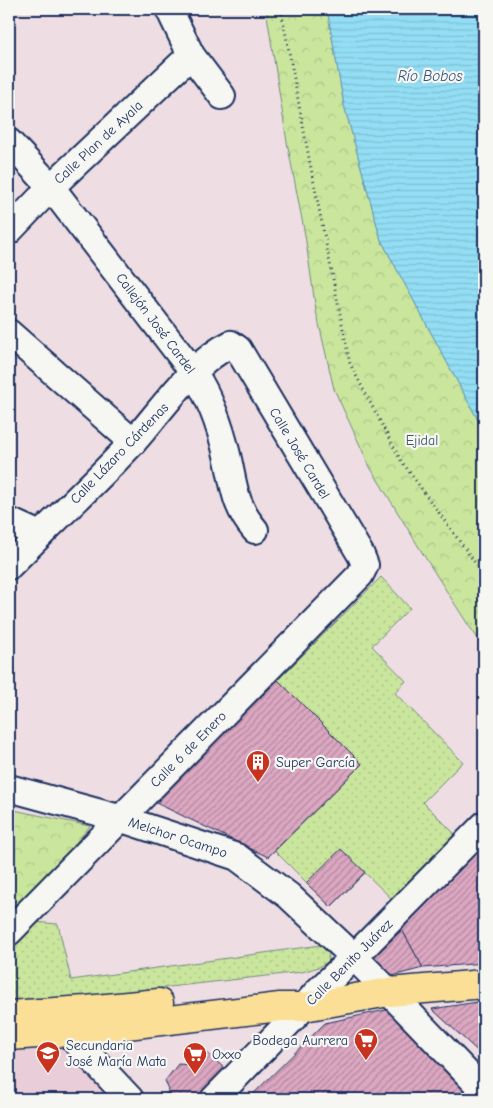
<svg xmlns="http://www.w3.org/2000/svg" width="493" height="1108" font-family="'Comic Neue',sans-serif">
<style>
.built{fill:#e9ced9}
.park{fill:url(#park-crowns);stroke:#728a7e}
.garden{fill:url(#garden-dots);stroke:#728a7e}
.water{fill:url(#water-rules);stroke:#6398b8}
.building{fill:url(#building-hatch);stroke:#1b2f5e}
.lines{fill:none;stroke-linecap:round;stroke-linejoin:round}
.minor-casing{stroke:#1b2f5e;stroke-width:30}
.major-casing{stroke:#1b2f5e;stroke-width:31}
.path{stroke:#1b2f5e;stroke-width:3;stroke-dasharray:1 4;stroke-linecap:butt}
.minor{stroke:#f6f6f2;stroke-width:26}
.major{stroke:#fbdf96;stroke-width:28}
.labels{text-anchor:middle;stroke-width:4.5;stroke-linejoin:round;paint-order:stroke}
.street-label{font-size:14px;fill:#1b2f5e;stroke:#f6f6f2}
.park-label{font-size:14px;fill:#3e546b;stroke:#f6f6f2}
.poi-label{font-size:14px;fill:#1b2f5e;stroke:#f6f6f2;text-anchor:start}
.water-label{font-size:15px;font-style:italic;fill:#33527c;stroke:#f6f6f2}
</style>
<defs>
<pattern id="park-crowns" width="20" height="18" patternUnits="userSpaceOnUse" patternTransform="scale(1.25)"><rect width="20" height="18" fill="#cae69d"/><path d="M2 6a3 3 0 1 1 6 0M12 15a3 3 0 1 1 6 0" fill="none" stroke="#adc68a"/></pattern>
<pattern id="garden-dots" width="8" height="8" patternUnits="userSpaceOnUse" patternTransform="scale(1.25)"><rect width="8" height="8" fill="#cae69d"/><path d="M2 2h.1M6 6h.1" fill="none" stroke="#adc68a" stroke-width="1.8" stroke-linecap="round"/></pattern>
<pattern id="water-rules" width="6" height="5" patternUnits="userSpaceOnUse" patternTransform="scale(1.25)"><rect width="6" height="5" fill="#93def4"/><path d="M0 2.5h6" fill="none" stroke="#7ebfd4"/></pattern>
<pattern id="building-hatch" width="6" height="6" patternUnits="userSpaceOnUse" patternTransform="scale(1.25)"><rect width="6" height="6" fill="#dca7c1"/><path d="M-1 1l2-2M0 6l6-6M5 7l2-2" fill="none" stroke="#b288a0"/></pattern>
</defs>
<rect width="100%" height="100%" fill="#eedee3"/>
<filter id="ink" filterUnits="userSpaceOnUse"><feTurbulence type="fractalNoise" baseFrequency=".02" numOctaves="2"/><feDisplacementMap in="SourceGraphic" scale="10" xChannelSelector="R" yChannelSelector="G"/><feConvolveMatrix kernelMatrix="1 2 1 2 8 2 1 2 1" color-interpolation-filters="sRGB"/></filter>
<g filter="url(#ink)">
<!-- built -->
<polygon class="built" points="54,1039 113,1099 9,1099 9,1048"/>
<!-- park -->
<g class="park">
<polygon points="266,9 327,9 344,105 381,240 484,431 484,647 467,623 428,562 370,467 334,389 316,311 305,235 287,142"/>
<polygon points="9,809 90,826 14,915 9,914"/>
</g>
<!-- garden -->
<g class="garden">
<polygon points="381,577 410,608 372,646 406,681 395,693 463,762 423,802 459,838 395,902 365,873 331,907 275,851 362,764 278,680"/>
<polygon points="21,921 58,924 71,980 328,944 329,961 319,967 302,972 9,1005 9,926"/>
</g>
<!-- water -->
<polygon class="water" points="327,9 484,9 484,431 381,240 344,105"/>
<!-- building -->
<g class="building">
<polygon points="278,680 362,764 268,857 154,802"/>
<polygon points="478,839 484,845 484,963 423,968 402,930"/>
<polygon points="341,849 365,872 331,907 306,883"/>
<polygon points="402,930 423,968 392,976 374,957"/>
<polygon points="484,1001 484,1057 432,1009"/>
<polygon points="395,1008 480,1099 248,1099 325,1023"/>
<polygon points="204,1050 225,1069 197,1099 167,1099 164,1096 169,1090 165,1081 178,1064 190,1065"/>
</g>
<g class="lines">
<!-- minor casing -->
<g class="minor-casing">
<g id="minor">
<polyline points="169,9 191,55 222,96"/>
<path d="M9 142 51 187 194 373C210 398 220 425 227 455 234 484 234 506 255 530"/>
<polyline points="9,231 51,187 191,55"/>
<polyline points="9,333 133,442"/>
<polyline points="9,521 40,535"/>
<path d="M9 566C50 524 94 484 134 441 161 411 194 361 231 344L238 349 361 555 365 565 360 575 9 932"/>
<polyline points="9,788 119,818 237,857 289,896 354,957 389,992 484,1091"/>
<polyline points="56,1016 67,1032 130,1099"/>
<polyline points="214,1099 304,1007 318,991 354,957 484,825"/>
</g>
</g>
<!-- major casing -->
<g class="major-casing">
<g id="major">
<polyline points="9,1015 86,1010 159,1003"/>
<polyline points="9,1036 67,1032 280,1007 304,1007 389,992 484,984"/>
</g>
</g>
<!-- path -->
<polyline class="path" points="281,9 309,158 350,364 400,459 484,575"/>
<!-- minor -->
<use href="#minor" class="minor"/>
<!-- major -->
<use href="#major" class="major"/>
</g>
</g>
<!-- icons -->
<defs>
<g id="building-pin" transform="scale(1.25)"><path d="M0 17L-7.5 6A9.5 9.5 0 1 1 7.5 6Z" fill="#c8321e" stroke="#f6f6f2"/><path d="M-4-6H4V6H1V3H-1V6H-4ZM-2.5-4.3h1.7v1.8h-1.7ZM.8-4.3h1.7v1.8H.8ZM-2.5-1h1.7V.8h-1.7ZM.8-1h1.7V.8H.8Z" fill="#fff"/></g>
<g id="supermarket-pin" transform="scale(1.25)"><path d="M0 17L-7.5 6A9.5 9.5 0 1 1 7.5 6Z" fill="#c8321e" stroke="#f6f6f2"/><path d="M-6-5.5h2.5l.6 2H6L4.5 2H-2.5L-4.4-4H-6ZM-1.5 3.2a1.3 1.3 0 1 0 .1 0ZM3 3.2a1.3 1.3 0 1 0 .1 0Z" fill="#fff"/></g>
<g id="school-pin" transform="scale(1.25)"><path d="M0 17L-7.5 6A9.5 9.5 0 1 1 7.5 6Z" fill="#c8321e" stroke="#f6f6f2"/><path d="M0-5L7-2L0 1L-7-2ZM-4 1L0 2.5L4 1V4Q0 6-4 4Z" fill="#fff"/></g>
</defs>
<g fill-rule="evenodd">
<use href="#building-pin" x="258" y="762"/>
<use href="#supermarket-pin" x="366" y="1040"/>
<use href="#school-pin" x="48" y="1053"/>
<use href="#supermarket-pin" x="195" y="1054"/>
</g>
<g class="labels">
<!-- street labels -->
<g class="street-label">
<text transform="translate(98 142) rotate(-43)" y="5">Calle Plan de Ayala</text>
<text transform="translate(156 323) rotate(53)" y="5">Callejón José Cardel</text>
<text transform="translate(119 453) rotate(-46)" y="5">Calle Lázaro Cárdenas</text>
<text transform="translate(300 453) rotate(59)" y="5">Calle José Cardel</text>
<text transform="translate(188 749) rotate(-45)" y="5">Calle 6 de Enero</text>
<text transform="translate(178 837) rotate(18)" y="5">Melchor Ocampo</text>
<text transform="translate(349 962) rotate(-45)" y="5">Calle Benito Juárez</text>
</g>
<!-- park labels -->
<g class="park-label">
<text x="422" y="445">Ejidal</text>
</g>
<!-- poi labels -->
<g class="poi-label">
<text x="276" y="767">Super García</text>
<text x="348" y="1045" text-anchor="end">Bodega Aurrera</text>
<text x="66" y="1050">Secundaria<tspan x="66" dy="16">José María Mata</tspan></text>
<text x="212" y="1059">Oxxo</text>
</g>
<!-- water labels -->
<g class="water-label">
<text x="430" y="81">Río Bobos</text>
</g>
</g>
<!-- margin -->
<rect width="493" height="1108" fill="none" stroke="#f6f6f2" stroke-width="30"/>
<rect x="15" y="15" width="463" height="1078" fill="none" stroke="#1b2f5e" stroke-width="2" filter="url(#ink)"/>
</svg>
